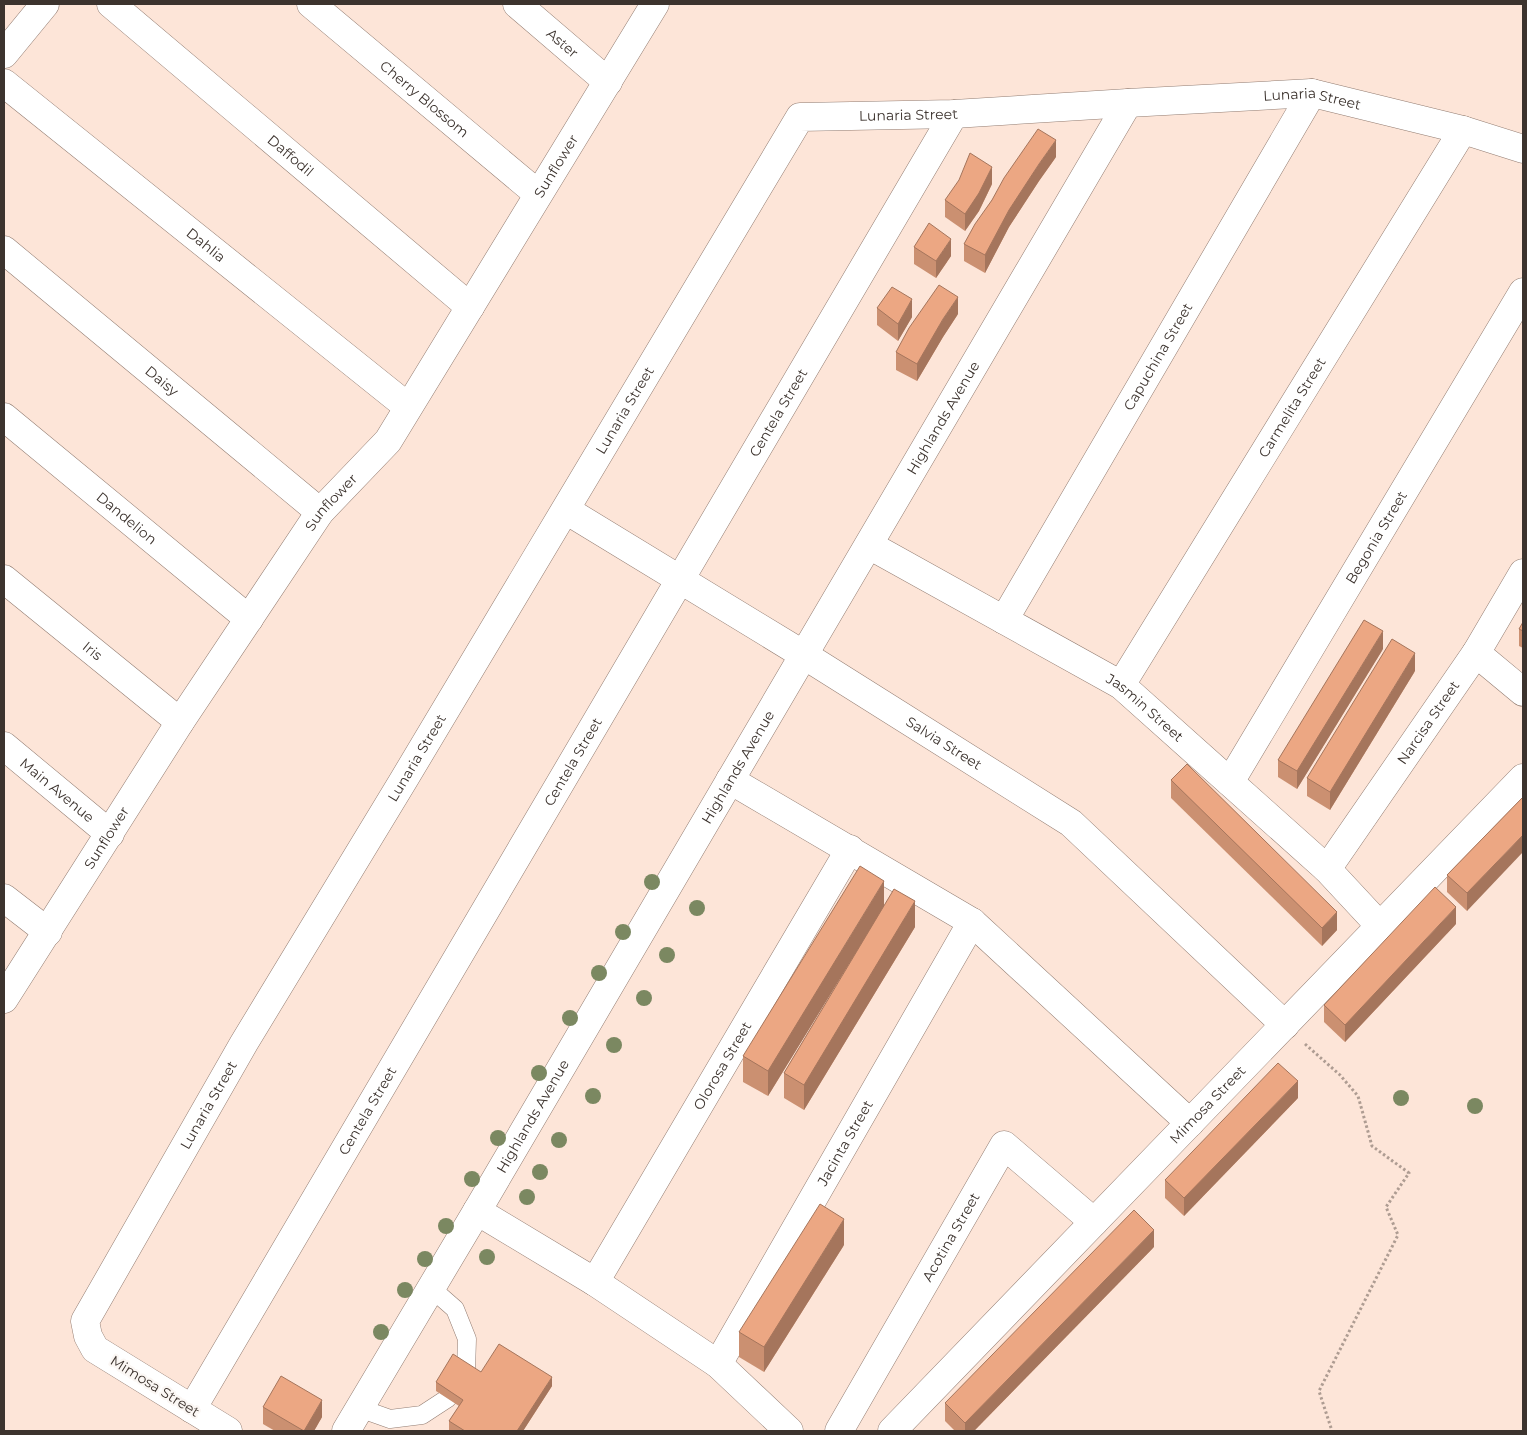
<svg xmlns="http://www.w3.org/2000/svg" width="1527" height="1435" font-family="Montserrat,sans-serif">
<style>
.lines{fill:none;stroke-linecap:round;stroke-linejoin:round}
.service-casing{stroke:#937d72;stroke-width:19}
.minor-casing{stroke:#937d72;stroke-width:29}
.path{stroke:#ae9c92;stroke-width:3;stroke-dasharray:2.5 2.5;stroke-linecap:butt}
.service{stroke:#fff;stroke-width:18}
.minor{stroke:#fff;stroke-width:28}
.tree{fill:#7b8861}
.wall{fill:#cb9071}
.shaded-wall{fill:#a5755c}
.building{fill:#eca783;stroke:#a5755c}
.labels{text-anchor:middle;stroke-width:4.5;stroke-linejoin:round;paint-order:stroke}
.street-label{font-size:14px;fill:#3c332e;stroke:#fbf7f4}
</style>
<rect width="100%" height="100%" fill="#fde5d8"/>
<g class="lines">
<!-- service casing -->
<g class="service-casing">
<g id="service">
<polyline points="431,1288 455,1309 467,1339 466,1371"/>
<polyline points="359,1408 390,1419 422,1415 448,1398"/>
</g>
</g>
<!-- minor casing -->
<g class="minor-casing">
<g id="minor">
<path id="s1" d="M111 4 470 307"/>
<path id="s2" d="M311 4 538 194"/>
<path id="s3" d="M517 4 608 82"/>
<polyline points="4,54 45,4"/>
<path id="s4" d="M4 83 408 407"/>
<path id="s5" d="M4 250 320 512"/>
<path id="s6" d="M4 417 249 619"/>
<path id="s7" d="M566 510 804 655 1071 823 1285 1025"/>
<path id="s8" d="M869 545 1121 685 1327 869 1380 926"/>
<path id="s9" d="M4 579 180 722"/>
<path id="s10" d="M1004 620 1312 93"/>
<polyline points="1476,653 1523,692"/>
<path id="s11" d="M1121 685 1463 130"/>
<path id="s12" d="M4 746 110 834"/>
<polyline points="730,780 972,922 1190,1123"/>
<path id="s13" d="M1230 782 1523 292"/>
<path id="s14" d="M1327 869 1476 653 1523 573"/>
<polyline points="4,898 48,932"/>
<path id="s15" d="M4 999 180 722 320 512 388 441 655 4"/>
<polyline points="477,1211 595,1282 718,1364 789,1431"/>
<path id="s16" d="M595 1282 850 849"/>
<path id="s17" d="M718 1364 972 922"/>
<path id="s18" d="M192 1409 954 114"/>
<path id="s19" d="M228 1431 95 1349 88 1336 85 1321 244 1043 403 781 800 117 954 114 1128 103 1312 93 1463 130 1523 149"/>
<path id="s20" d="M346 1431 477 1211 1128 103"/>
<path id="s21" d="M839 1431 1004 1145 1094 1222"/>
<path id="s22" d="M892 1431 1523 778"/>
</g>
</g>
<!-- path -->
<polyline class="path" points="1305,1044 1340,1075 1358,1096 1372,1146 1409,1173 1386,1207 1398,1235 1319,1391 1332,1431"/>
<!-- service -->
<use href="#service" class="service"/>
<!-- minor -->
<use href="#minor" class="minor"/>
</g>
<!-- trees -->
<g class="tree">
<circle cx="652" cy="882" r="8"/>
<circle cx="697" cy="908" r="8"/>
<circle cx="623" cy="932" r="8"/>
<circle cx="667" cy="955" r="8"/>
<circle cx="599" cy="973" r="8"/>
<circle cx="644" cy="998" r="8"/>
<circle cx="570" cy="1018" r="8"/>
<circle cx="614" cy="1045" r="8"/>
<circle cx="539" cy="1073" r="8"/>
<circle cx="593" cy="1096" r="8"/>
<circle cx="1401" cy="1098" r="8"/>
<circle cx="1475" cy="1106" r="8"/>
<circle cx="498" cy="1138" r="8"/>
<circle cx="559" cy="1140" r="8"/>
<circle cx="540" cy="1172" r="8"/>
<circle cx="472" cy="1179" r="8"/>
<circle cx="527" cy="1197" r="8"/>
<circle cx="446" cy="1226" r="8"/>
<circle cx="487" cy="1257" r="8"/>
<circle cx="425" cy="1259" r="8"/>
<circle cx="405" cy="1290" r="8"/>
<circle cx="381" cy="1332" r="8"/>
</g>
<!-- wall -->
<g class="wall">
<polygon points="1056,157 1039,181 1009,227 985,273 964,261 964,244 992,200"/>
<polygon points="992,184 979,211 965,231 945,217 945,200"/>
<polygon points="914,247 951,256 936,278 914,264"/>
<polygon points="877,308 912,317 898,341 877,325"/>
<polygon points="958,314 943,337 917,381 896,370 896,352"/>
<polygon points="1523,622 1523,648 1519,646 1519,629"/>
<polygon points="1383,649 1297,789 1278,777 1278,760"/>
<polygon points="1415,671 1330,810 1307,796 1307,778"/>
<polygon points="1171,780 1337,930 1322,946 1171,798"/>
<polygon points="1523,797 1467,911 1447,892 1447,875"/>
<polygon points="884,906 915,927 804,1110 784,1098 784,1073 878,916 768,1096 743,1082 743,1056"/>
<polygon points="1456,924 1345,1042 1324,1022 1324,1005"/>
<polygon points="1298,1098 1184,1216 1165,1198 1165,1180"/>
<polygon points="844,1245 764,1372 739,1357 739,1332"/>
<polygon points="1154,1247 974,1431 955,1431 945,1421 945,1403"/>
<polygon points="481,1372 552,1386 523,1431 451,1431 449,1430 449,1421 459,1406 436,1391 436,1382"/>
<polygon points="263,1407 322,1417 314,1431 275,1431 263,1424"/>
</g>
<!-- shaded-wall -->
<g class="shaded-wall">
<polygon points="1056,140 1056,157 1039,181 1009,227 985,273 985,255 1009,210 1039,164"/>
<polygon points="992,167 992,184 979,211 965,231 965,214"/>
<polygon points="951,239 951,256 936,278 936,261"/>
<polygon points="958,297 958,314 943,337 917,381 917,364 943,319"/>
<polygon points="912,299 912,317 898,341 898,324"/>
<polygon points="1383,631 1383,649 1297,789 1297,771"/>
<polygon points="1415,653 1415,671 1330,810 1330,792"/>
<polygon points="1523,835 1523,852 1467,911 1467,893"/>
<polygon points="884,881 884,907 768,1096 768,1071"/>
<polygon points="915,901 915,927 804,1110 804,1085"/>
<polygon points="1456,907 1456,924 1345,1042 1345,1025"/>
<polygon points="1337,912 1337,930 1322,946 1322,928"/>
<polygon points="1298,1081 1298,1098 1184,1216 1184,1198"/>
<polygon points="844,1219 844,1245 764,1372 764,1347"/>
<polygon points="1154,1230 1154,1247 974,1431 965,1431 965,1423"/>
<polygon points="552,1377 552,1386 523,1431 517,1431"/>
<polygon points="322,1400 322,1417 314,1431 304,1431"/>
</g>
<!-- building -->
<g class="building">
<polygon points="1038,129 1056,140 1039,164 1009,210 985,255 964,244 975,224 992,200 1004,178"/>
<polygon points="970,153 992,167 979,193 965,214 945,200 959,180"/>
<polygon points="929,223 951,239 936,261 914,247"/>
<polygon points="939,285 958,297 943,319 917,364 896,352 909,328"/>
<polygon points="892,287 912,299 898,324 877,308"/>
<polygon points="1364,620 1383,631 1297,771 1278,760"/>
<polygon points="1523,622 1523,631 1519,629"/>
<polygon points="1392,639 1415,653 1330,792 1307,778"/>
<polygon points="1187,764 1337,912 1322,928 1171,780"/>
<polygon points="1523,797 1523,835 1467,893 1447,875"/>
<polygon points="860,866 884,881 768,1071 743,1056"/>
<polygon points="1435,887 1456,907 1345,1025 1324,1005"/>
<polygon points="894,889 915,901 804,1085 784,1073"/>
<polygon points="1278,1063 1298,1081 1184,1198 1165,1180"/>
<polygon points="820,1204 844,1219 764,1347 739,1332"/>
<polygon points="1134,1210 1154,1230 965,1423 945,1403"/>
<polygon points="499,1344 552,1377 517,1431 465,1431 449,1421 463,1400 436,1382 453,1354 481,1372"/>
<polygon points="281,1376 322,1400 304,1431 263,1407"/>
</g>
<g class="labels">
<!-- street labels -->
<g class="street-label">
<text dy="5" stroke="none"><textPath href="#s3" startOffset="60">Aster</textPath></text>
<text dy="5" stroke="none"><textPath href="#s2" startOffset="148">Cherry Blossom</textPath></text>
<text dy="5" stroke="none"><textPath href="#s19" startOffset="2100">Lunaria Street</textPath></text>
<text dy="5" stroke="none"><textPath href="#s19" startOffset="1695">Lunaria Street</textPath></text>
<text dy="5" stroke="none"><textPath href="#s1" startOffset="235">Daffodil</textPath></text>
<text dy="5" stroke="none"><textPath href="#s15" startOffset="1001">Sunflower</textPath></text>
<text dy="5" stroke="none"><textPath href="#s4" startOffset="259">Dahlia</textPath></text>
<text dy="5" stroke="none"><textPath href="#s10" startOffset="305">Capuchina Street</textPath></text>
<text dy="5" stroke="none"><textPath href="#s5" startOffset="205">Daisy</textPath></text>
<text dy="5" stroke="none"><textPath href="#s11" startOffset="326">Carmelita Street</textPath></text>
<text dy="5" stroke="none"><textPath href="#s19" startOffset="1245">Lunaria Street</textPath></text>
<text dy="5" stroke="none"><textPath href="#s18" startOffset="1156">Centela Street</textPath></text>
<text dy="5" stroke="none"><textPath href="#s20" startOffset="1176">Highlands Avenue</textPath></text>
<text dy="5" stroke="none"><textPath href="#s15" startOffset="595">Sunflower</textPath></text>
<text dy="5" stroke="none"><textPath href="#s6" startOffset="159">Dandelion</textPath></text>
<text dy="5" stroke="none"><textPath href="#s13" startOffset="285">Begonia Street</textPath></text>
<text dy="5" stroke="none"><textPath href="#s9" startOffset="114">Iris</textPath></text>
<text dy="5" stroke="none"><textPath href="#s8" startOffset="321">Jasmin Street</textPath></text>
<text dy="5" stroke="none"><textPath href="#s14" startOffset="178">Narcisa Street</textPath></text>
<text dy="5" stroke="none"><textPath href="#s7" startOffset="444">Salvia Street</textPath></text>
<text dy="5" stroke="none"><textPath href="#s19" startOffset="840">Lunaria Street</textPath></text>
<text dy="5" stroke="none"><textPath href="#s18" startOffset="751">Centela Street</textPath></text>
<text dy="5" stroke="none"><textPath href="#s20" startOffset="771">Highlands Avenue</textPath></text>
<text dy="5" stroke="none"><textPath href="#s12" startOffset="69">Main Avenue</textPath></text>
<text dy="5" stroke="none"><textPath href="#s15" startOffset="191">Sunflower</textPath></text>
<text dy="5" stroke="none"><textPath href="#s16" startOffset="251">Olorosa Street</textPath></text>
<text dy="5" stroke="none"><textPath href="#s19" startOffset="435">Lunaria Street</textPath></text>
<text dy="5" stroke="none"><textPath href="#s22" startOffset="454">Mimosa Street</textPath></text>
<text dy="5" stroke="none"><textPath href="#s18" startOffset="346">Centela Street</textPath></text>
<text dy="5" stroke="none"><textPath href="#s20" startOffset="366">Highlands Avenue</textPath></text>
<text dy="5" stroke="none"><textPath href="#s17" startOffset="255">Jacinta Street</textPath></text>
<text dy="5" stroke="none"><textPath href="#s21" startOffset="224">Acotina Street</textPath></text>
<text transform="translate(155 1386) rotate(32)" y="5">Mimosa Street</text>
</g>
</g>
<!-- border -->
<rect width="1527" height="1435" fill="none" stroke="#3c332e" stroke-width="10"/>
</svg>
